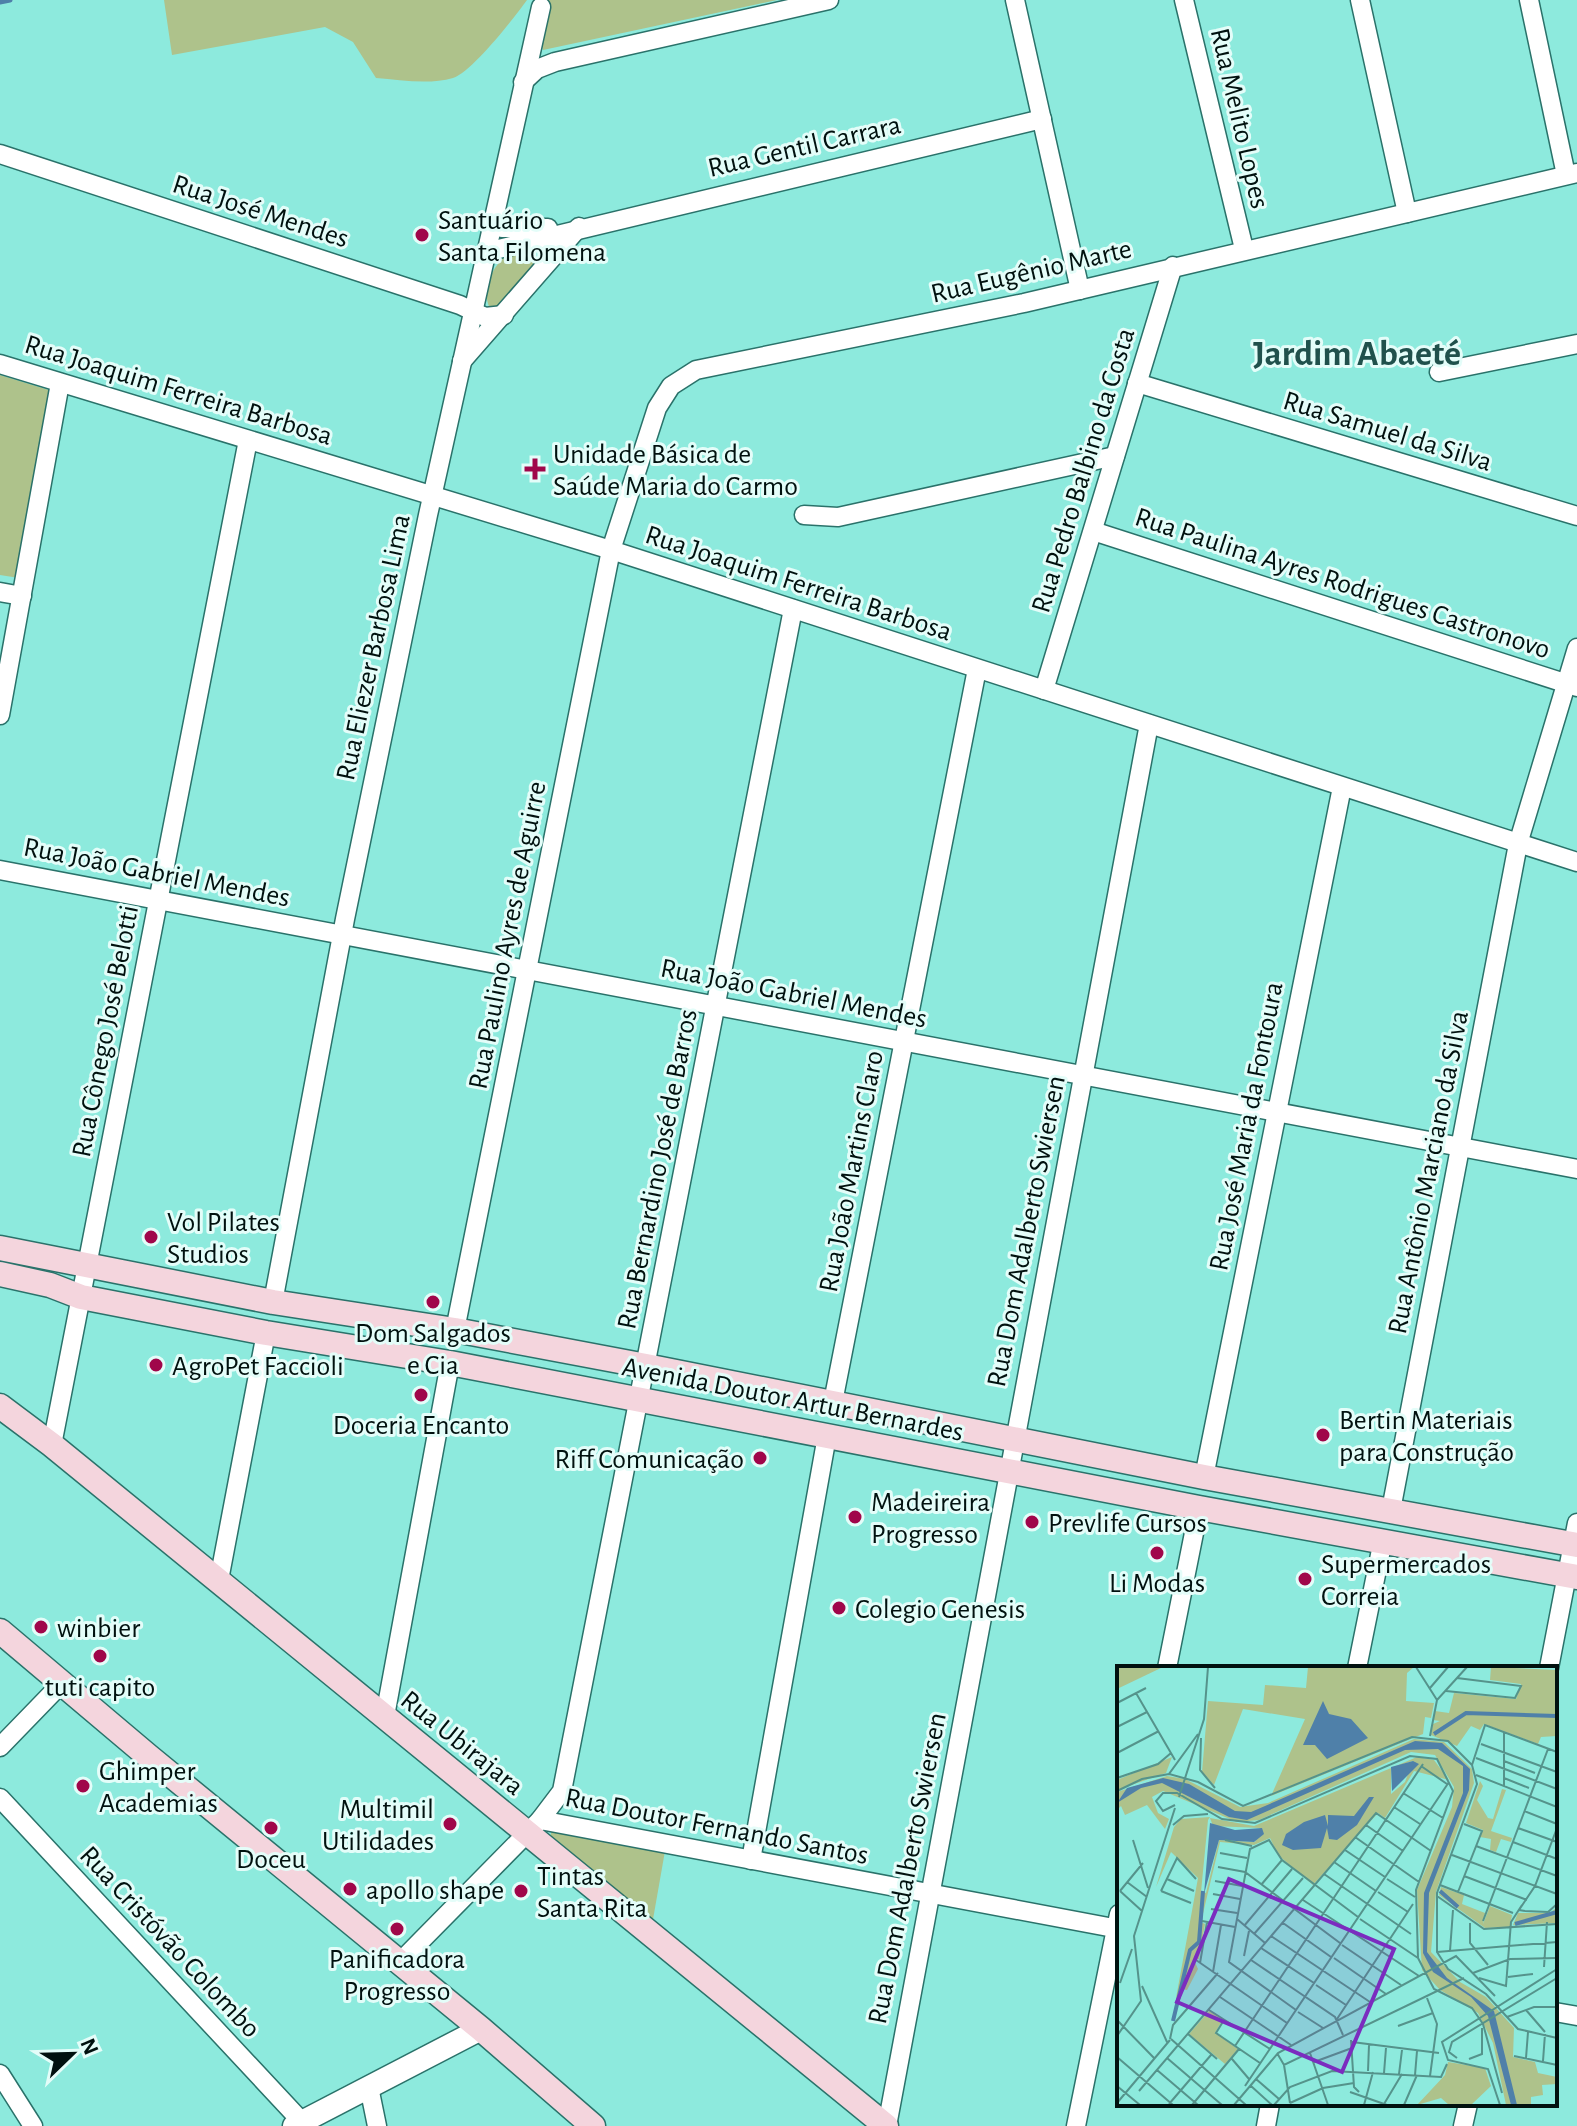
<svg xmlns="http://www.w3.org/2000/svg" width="1577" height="2126" font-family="'Alegreya Sans',sans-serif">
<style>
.green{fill:#aec28b}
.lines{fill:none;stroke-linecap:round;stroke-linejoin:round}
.stream{stroke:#4f80a9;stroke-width:5}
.minor-casing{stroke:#2a726a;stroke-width:21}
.tertiary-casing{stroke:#2a726a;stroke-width:25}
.secondary-casing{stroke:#2a726a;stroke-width:27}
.minor{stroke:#fff;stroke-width:18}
.tertiary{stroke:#fff;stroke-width:22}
.secondary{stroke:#f4d5dd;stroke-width:24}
.poi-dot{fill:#a0064a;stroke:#e4fdf9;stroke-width:3}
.labels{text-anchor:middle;stroke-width:6;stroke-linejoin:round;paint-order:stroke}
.street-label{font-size:28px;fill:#01110f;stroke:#e4fdf9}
.poi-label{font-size:28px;fill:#01110f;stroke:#e4fdf9;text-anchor:start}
.district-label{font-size:36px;font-weight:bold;fill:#20514c;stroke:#e4fdf9}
.inset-river{fill:none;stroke:#4f80a9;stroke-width:4}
.inset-road{fill:none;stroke:#55938b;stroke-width:2}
.view{fill:#7b2cbf;fill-opacity:0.15;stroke:#7b2cbf;stroke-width:4}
.inset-edge{fill:none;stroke:#01110f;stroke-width:4}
</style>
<rect width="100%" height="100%" fill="#8deadd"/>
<!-- green -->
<g class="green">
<path d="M164 0H527C514 18 472 72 453 78 429 85 401 80 376 78L353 42 325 27 172 55Z"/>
<polygon points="545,0 777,0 543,50 540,40"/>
<path d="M529 251 535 253 538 263 503 307 491 310C480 295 492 262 510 254 515 251 523 251 529 251Z"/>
<polygon points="0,375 52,391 19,578 0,575"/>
<polygon points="552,1830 665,1851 652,1925 550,1837"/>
</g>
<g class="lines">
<!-- stream -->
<polyline class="stream" points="0,2 10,0"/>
<!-- minor casing -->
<g class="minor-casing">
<g id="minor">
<polyline points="1015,0 1080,290"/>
<polyline points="1184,0 1244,249"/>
<polyline points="1360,0 1407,213"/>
<polyline points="1529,0 1566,175"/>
<polyline points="523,82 537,69 555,62 829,0"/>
<polyline points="0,154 460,305 485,317 504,315"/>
<polyline points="492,223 502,228 548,228"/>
<polyline points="486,252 1042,119"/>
<polyline points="462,361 579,227"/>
<polyline points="0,364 611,550 1577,862"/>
<polyline points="1439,372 1577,344"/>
<polyline points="1137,383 1577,516"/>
<polyline points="804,515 838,517 1115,456"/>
<polyline points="1093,531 1577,687"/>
<polyline points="0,592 22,596"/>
<polyline points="1044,690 1173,266"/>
<polyline points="0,715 60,383"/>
<polyline points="0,870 1577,1169"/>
<polyline points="273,1302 345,919 428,515 541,7"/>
<polyline points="455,1330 611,550 657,408 671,386 696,370 1024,303 1577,173"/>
<polyline points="833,1402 977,669"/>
<polyline points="52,1445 248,440"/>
<polyline points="1204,1477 1342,787"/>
<polyline points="1391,1510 1518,844 1577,648"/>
<polyline points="219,1580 266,1333"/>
<polyline points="1167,1668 1199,1508"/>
<polyline points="1357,1668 1383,1540"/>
<polyline points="1549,1668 1577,1523"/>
<polyline points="385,1716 450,1363"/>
<polyline points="0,1747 62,1683"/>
<polyline points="0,1798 302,2122"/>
<polyline points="540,1820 1119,1929"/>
<polyline points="751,1860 827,1436"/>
<polyline points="400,1962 540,1820 562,1791 793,609"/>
<polyline points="1555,2012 1577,2016"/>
<polyline points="0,2074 33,2126"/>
<polyline points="369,2087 377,2126"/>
<polyline points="887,2126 1149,724"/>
<polyline points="1076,2126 1119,1914"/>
<polyline points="1266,2126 1270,2104"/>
<polyline points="1463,2126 1468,2104"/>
</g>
</g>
<!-- tertiary casing -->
<g class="tertiary-casing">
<polyline id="tertiary" points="294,2126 481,2029"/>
</g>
<!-- secondary casing -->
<g class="secondary-casing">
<g id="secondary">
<polyline points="0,1248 273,1302 455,1330 646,1366 1204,1477 1577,1545"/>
<polyline points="0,1274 50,1285 81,1297 266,1333 450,1363 1199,1508 1577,1577"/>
<polyline points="0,1406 52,1445 886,2126"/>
<polyline points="0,1631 148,1756 481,2029 593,2126"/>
</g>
</g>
<!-- minor -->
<use href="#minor" class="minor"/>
<!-- tertiary -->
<use href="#tertiary" class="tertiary"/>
<!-- secondary -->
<use href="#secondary" class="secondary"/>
</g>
<!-- markers -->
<g class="poi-dot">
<circle cx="422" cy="235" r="8"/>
<path d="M531 457h8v8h8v8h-8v8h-8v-8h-8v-8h8z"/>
<circle cx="151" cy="1237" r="8"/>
<circle cx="433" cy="1302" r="8"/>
<circle cx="156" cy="1365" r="8"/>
<circle cx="421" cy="1395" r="8"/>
<circle cx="1323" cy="1435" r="8"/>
<circle cx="760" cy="1458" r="8"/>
<circle cx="855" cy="1517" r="8"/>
<circle cx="1032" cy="1522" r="8"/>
<circle cx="1157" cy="1553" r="8"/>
<circle cx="1305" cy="1579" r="8"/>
<circle cx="839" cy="1608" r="8"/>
<circle cx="41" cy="1627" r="8"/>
<circle cx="100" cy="1656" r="8"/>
<circle cx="83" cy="1786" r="8"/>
<circle cx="450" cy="1824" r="8"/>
<circle cx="271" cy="1828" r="8"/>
<circle cx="350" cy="1889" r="8"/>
<circle cx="521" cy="1891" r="8"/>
<circle cx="397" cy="1929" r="8"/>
</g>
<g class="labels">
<!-- street labels -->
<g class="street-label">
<text transform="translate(1241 118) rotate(77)" y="10">Rua Melito Lopes</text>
<text transform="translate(804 145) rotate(-13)" y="10">Rua Gentil Carrara</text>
<text transform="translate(261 210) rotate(18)" y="10">Rua José Mendes</text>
<text transform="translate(1031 270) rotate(-13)" y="10">Rua Eugênio Marte</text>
<text transform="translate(179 389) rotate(17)" y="10">Rua Joaquim Ferreira Barbosa</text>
<text transform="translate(1388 430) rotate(17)" y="10">Rua Samuel da Silva</text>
<text transform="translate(1082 470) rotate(-73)" y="10">Rua Pedro Balbino da Costa</text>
<text transform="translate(799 582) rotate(18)" y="10">Rua Joaquim Ferreira Barbosa</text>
<text transform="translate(1343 582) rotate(18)" y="10">Rua Paulina Ayres Rodrigues Castronovo</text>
<text transform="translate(372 647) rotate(-78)" y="10">Rua Eliezer Barbosa Lima</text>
<text transform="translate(157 871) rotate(11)" y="10">Rua João Gabriel Mendes</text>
<text transform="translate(506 935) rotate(-79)" y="10">Rua Paulino Ayres de Aguirre</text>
<text transform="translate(794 992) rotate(11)" y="10">Rua João Gabriel Mendes</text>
<text transform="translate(104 1031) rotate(-79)" y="10">Rua Cônego José Belotti</text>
<text transform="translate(1245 1126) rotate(-79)" y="10">Rua José Maria da Fontoura</text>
<text transform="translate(656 1169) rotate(-79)" y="10">Rua Bernardino José de Barros</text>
<text transform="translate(850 1171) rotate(-79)" y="10">Rua João Martins Claro</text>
<text transform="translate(1427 1172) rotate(-79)" y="10">Rua Antônio Marciano da Silva</text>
<text transform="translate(1025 1231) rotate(-79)" y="10">Rua Dom Adalberto Swiersen</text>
<text transform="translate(793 1398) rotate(11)" y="10">Avenida Doutor Artur Bernardes</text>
<text transform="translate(463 1742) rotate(39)" y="10">Rua Ubirajara</text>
<text transform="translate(717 1825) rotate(11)" y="10">Rua Doutor Fernando Santos</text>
<text transform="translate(906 1868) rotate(-79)" y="10">Rua Dom Adalberto Swiersen</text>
<text transform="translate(171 1941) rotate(47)" y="10">Rua Cristóvão Colombo</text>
</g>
<!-- poi labels -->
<g class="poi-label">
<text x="438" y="229">Santuário<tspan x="438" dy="32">Santa Filomena</tspan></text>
<text x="553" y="463">Unidade Básica de<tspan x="553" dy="32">Saúde Maria do Carmo</tspan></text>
<text x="167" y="1231">Vol Pilates<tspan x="167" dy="32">Studios</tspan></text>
<text x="433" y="1342" text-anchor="middle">Dom Salgados<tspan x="433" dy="32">e Cia</tspan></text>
<text x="172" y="1375">AgroPet Faccioli</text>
<text x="1339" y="1429">Bertin Materiais<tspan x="1339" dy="32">para Construção</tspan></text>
<text x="421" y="1434" text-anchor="middle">Doceria Encanto</text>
<text x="744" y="1468" text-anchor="end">Riff Comunicação</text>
<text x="871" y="1511">Madeireira<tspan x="871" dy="32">Progresso</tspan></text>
<text x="1048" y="1532">Prevlife Cursos</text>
<text x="1321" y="1573">Supermercados<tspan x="1321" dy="32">Correia</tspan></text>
<text x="1157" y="1592" text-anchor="middle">Li Modas</text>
<text x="855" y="1618">Colegio Genesis</text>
<text x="57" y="1637">winbier</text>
<text x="100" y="1696" text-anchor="middle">tuti capito</text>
<text x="99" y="1780">Ghimper<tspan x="99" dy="32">Academias</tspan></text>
<text x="434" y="1818" text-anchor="end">Multimil<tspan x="434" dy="32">Utilidades</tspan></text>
<text x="271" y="1868" text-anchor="middle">Doceu</text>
<text x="537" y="1885">Tintas<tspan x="537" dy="32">Santa Rita</tspan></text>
<text x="366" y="1899">apollo shape</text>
<text x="397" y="1968" text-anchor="middle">Panificadora<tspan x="397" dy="32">Progresso</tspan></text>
</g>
<!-- district labels -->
<g class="district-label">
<text x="1357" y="365">Jardim Abaeté</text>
</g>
</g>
<!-- overview -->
<g transform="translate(1117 1666)">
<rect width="440" height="440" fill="#8deadd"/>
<path d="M0 1H46L0 23ZM191 1H297L290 7 289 35 317 37 314 52 308 51 306 68 154 130 188 53 126 43 97 119 85 106 91 35 146 39 148 19 189 22ZM374 1 440 4V70L424 71 421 78 367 58 363 64 354 60 340 80 314 69 316 58 323 55 316 54 318 45 332 47 337 27 399 33 404 18 373 14ZM297 73 327 76 355 103 357 117 319 226 314 286 343 316 369 331 397 362 396 391 418 396 421 407 440 411V418L425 419 426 429 414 431V438L389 439 376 377 361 347 323 324 305 304 300 224 335 141 337 121 318 89 294 86 142 154 120 156 46 125 35 131 41 147 52 153 48 163 30 139 8 149 4 140 0 144V126L50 110 68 113 123 141 151 137ZM55 91 49 107 0 124V114ZM300 91 317 94 332 114 297 105 268 152 261 147 196 219 161 189 153 172 137 179 103 176 84 256 88 258 82 293 77 294 81 303 70 324 64 323 59 332 81 212 54 186 39 221 57 161 64 153 93 151 91 154 84 226 89 227 102 174 138 176 143 162 96 160 93 152 137 160ZM296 95 288 116 274 128V102ZM363 115 366 120 360 134 371 152 376 153 385 123 389 124 374 165 395 172 394 176 384 173 379 186 373 184 374 173 363 171 366 164 349 157ZM324 221 347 229 345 238 368 247 366 258 373 240 395 249 393 261 368 262 322 229ZM440 241V257L396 259 401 247H433ZM92 345 106 353 98 367 121 383 108 398 72 368ZM331 396 368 402 374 420 354 439H332L324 432 300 439 328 409Z" fill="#aec28b" fill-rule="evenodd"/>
<path d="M206 35 212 48 234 53 251 72 210 93 198 79H186ZM298 75 325 77 353 103 352 124 312 227 310 286 330 312 377 345 400 439H394L371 350 354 331 316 306 306 287 307 227 346 127V100L321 83 288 84 130 154 112 151 45 117 24 122 0 137 10 122 46 112 72 118 118 145 134 146ZM296 95 302 98 275 125 274 101ZM252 131H257L240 159 220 174 212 173 210 162 204 182 176 184 165 179 169 168 187 156 208 149 211 160V149L237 150ZM93 157 118 164 145 162 147 168 137 176 102 174 87 228Z" fill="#4f80a9"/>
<path class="inset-river" d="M317 68 349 47 440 50M323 225 341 241M398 258 440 246M56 355 73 284 82 276 86 225"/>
<path class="inset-road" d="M299 1 320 34M313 22 331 1M329 25 398 32 404 20 340 12M19 27 58 94M0 37 29 22M0 61 30 46M81 68 52 108 81 116 126 140 295 71 331 75 355 99 360 118 320 227V286L331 303 369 328 390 351 417 341H440M313 70 320 34 350 1M84 72 83 104 98 122M364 78 440 106M0 87 42 65M359 92 440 123M387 95 418 107M355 99 368 59 440 86M304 100 330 118M359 109 440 141M0 112 41 98 54 87M387 112 412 122M387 121V66M0 125 25 113 52 108M286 127 326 152M62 131 87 53 91 1M58 139 46 145 39 135 46 127H60L105 153 138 157 293 90 320 93 336 125 299 224 301 292 317 323 355 342 366 358 385 427M277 141 303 158M407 145 440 158M56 159 67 150 91 148M249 159 286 185M401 162 440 176M238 171 302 216M16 174 31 222M108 174 135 180M396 176 440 193M359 180 440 210M228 184 268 211M103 187 130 192M335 189 440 228M217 196 259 225M101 201 128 206 223 277M207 208 294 268M347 210 410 234M50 213 77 225M270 213 298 231M98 215 125 220M10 216 30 231M144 219 165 194M323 219 396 247M3 225 26 197M3 225 25 245M44 225 60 192 79 213M44 225 74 237M261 226 291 246M341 226 365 165 347 158M96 228 123 233M320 230 367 263 440 258M186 234 302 310M94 243 120 247M408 245 402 244 418 220 440 162M408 245 431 246 440 238M120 253 148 277M243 253 301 292M85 255 118 261M366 255 431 83M166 257 214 291M353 257V277L371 299M127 260 175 203M137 268 186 212M154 270 253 336M225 279 284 319M144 282 197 317M333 285 336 244M320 286 440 276M127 290 132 265M217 292 269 328M79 294 170 357M134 294 218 351 226 369M83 297 90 256M427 301 430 256M96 306 104 259M356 307 393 293 440 292M391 311 416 308M362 312 389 320 394 256 405 239M3 317 15 283M199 319 229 339M25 320 50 376M103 331 174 379M310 332 320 358 313 410M92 344 153 383M179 344 112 296 133 183 152 174 165 194 241 251M409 344 428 366M181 346 206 362M390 351 401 363 440 372M220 353 296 238M0 354 38 393M107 354 99 367 143 397M281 360 316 347M71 368 100 393M0 370 24 335 17 270 58 142M53 373 56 359 101 307M54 373 129 439M234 374 237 421 242 426M235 376 322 387M118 380 306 98M160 387 167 399 347 312M193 387 211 439M397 390 440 399M0 391 56 439M50 392 105 439M340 392 332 386 335 376 440 312M409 392 411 366M115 393 132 413M352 393 365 388V362M426 395 428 368M197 396 235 382M167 399 173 437M40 404 81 439M251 405 252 379M267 407 269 382M282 408 285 384M298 409 300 385M139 413 162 433M0 420 23 439M128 420 332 116M134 420 155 439M22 425 259 147 314 185M233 426 270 439M0 437 53 374M173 437 206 422 237 417M52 438 94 389M267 438 285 408M75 439 122 383M117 439 161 387 339 290 378 330M157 439 173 421 215 405 324 411 330 398M247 439 256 406M287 439 300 409M383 439 371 403 331 394 325 376 440 303"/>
<path class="view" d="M112 213 277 283 225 406 60 336Z"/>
<rect width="440" height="440" class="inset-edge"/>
</g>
<!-- north arrow -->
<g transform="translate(72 2054) rotate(67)" stroke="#e4fdf9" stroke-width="6" paint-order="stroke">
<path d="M0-6L14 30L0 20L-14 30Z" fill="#01110f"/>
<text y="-12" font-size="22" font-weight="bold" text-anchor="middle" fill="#01110f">N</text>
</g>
</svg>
